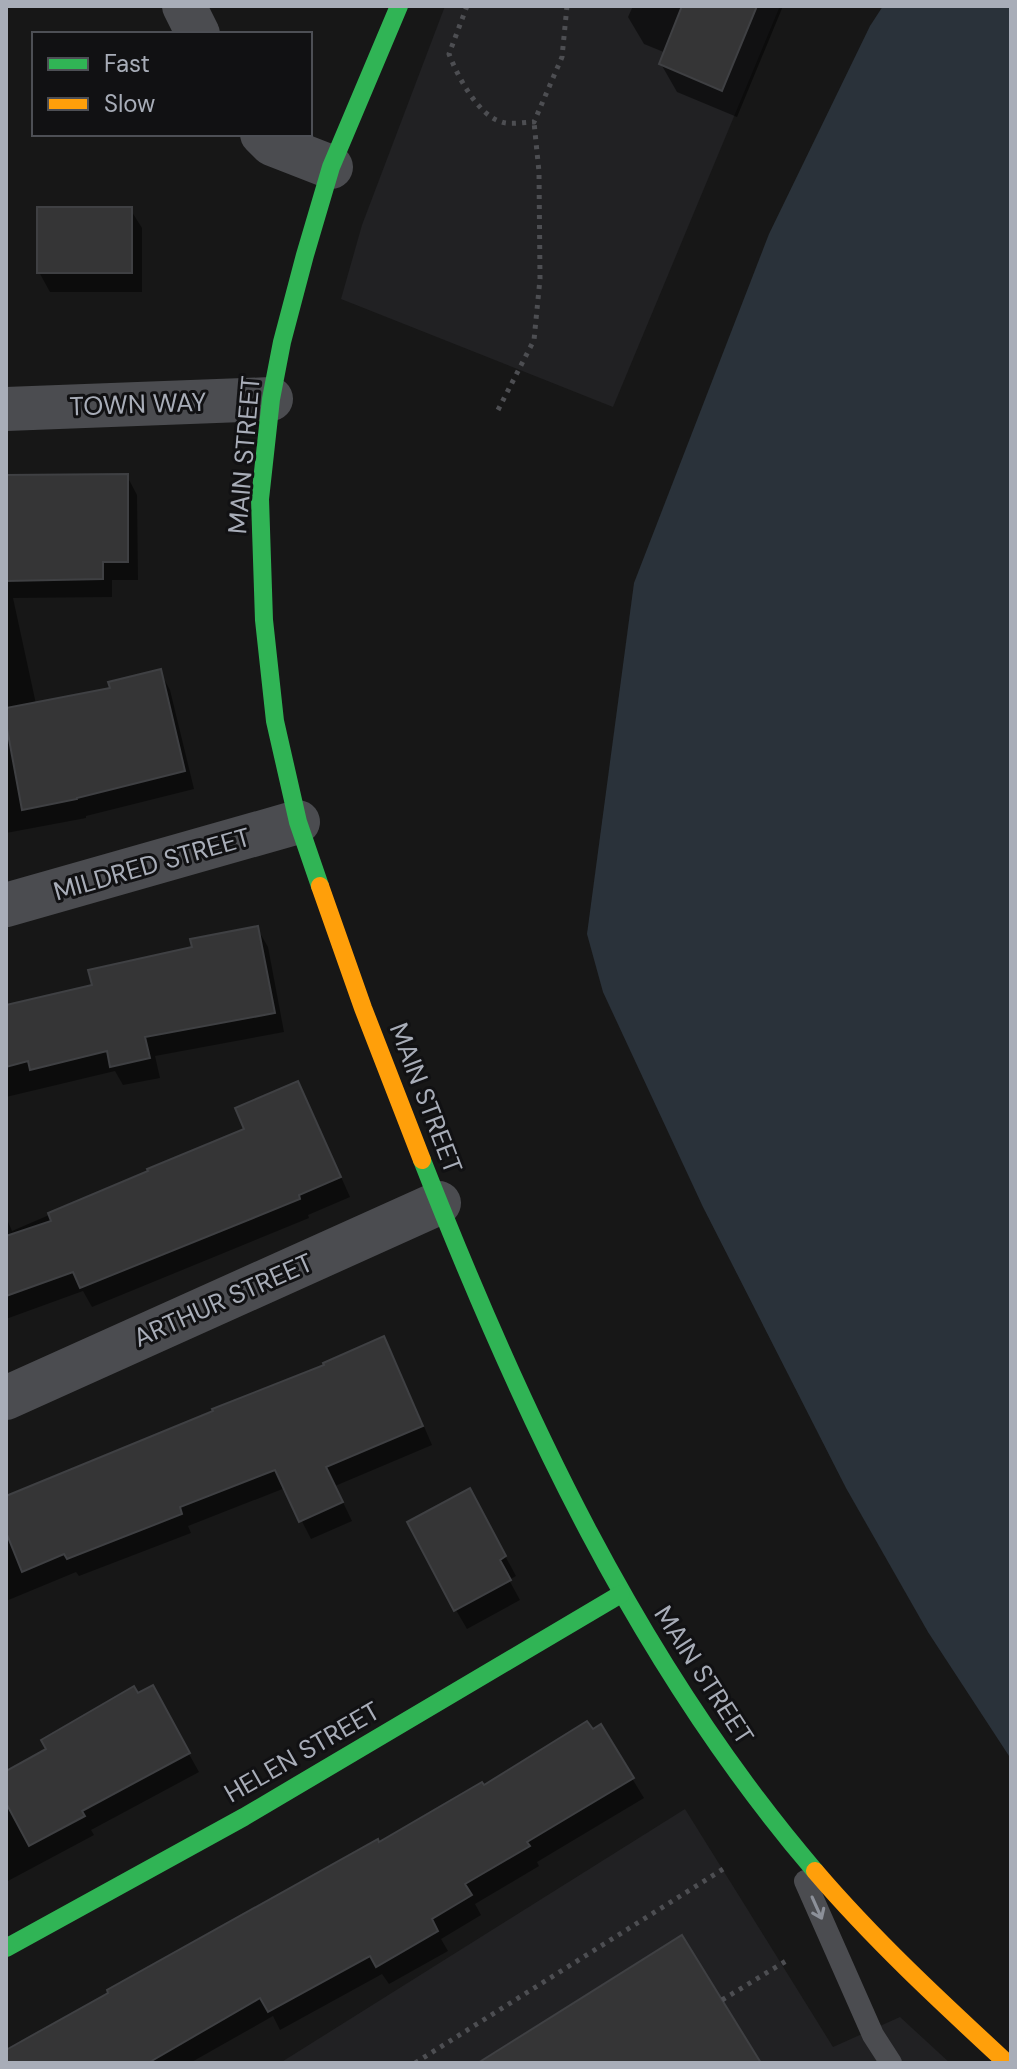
<svg xmlns="http://www.w3.org/2000/svg" width="1017" height="2069" font-family="'DM Sans',sans-serif">
<style>
.built{fill:#212123}
.water{fill:#2a323a}
.shadow{fill:#0007}
.building{fill:#353536;stroke:#3f4043;stroke-width:2}
.lines{fill:none;stroke-linecap:round;stroke-linejoin:round}
.path{stroke:#4d4e52;stroke-width:5;stroke-dasharray:4 6;stroke-linecap:butt}
.lane{stroke:#4b4c50;stroke-width:22}
.street{stroke:#4b4c50;stroke-width:44}
.fast{stroke:#30b455;stroke-width:18}
.slow{stroke:#ff9f0a;stroke-width:18}
.oneway{stroke:#8c9099}
.labels{text-anchor:middle;stroke-width:6;stroke-linejoin:round;paint-order:stroke}
.street-label{font-size:26px;fill:#a8adb8;stroke:#111113}
</style>
<rect width="100%" height="100%" fill="#171717"/>
<!-- built -->
<g class="built">
<polygon points="445,6 780,6 613,407 341,299 362,225"/>
<polygon points="685,1809 833,2047 900,2017 950,2063 280,2063"/>
</g>
<!-- water -->
<polygon class="water" points="883,6 1011,6 1011,1759 928,1632 846,1488 703,1207 603,992 587,934 634,583 769,234 870,26"/>
<!-- shadow -->
<g class="shadow">
<polygon points="633,6 783,6 737,117 677,92 661,64 666,53 644,44 628,17"/>
<polygon points="130,209 142,228 142,292 50,292 39,272"/>
<polygon points="127,476 137,495 138,580 112,580 112,597 13,598 36,704 112,690 160,672 170,690 194,789 86,816 86,818 6,833 6,477"/>
<polygon points="257,928 268,947 284,1032 155,1056 160,1078 123,1085 115,1071 6,1097 6,1007 94,986 194,949"/>
<polygon points="297,1084 308,1103 350,1197 308,1215 309,1218 92,1307 83,1291 6,1319 6,1217 12,1231 247,1130"/>
<polygon points="384,1339 394,1357 432,1445 335,1486 352,1521 311,1539 285,1488 188,1526 191,1533 79,1576 76,1572 6,1601 6,1498 326,1366"/>
<polygon points="480,1510 516,1576 509,1580 520,1600 467,1629 456,1610"/>
<polygon points="152,1688 199,1772 91,1830 94,1835 6,1882 6,1773"/>
<polygon points="600,1726 644,1798 537,1862 539,1866 475,1904 481,1915 441,1939 448,1951 389,1984 382,1974 280,2030 273,2016 190,2063 16,2063 379,1845"/>
</g>
<!-- building -->
<g class="building">
<polygon points="682,6 757,6 722,91 659,64"/>
<rect x="37" y="207" width="95" height="66"/>
<polygon points="128,474 128,562 103,562 103,579 6,581 6,475"/>
<polygon points="161,669 185,771 77,798 77,799 22,810 6,723 6,708 110,688 108,682"/>
<polygon points="258,926 275,1013 145,1037 150,1058 110,1067 107,1051 30,1070 28,1061 6,1067 6,1005 92,985 88,970 192,947 190,939"/>
<polygon points="298,1081 341,1177 299,1195 300,1199 80,1288 73,1272 6,1296 6,1236 51,1221 48,1213 148,1171 147,1169 244,1129 235,1108"/>
<polygon points="384,1336 423,1426 326,1467 343,1502 299,1522 275,1470 180,1507 182,1514 67,1559 64,1554 22,1572 6,1532 6,1496 213,1411 212,1409 324,1365 323,1363"/>
<polygon points="470,1488 506,1556 500,1560 511,1580 454,1611 407,1522"/>
<polygon points="153,1685 190,1753 82,1811 85,1816 29,1846 6,1803 6,1771 46,1749 41,1740 134,1686 138,1693"/>
<polygon points="587,1721 593,1729 601,1724 634,1778 527,1842 530,1846 465,1884 472,1895 432,1919 438,1931 376,1967 370,1956 268,2012 260,1998 148,2063 6,2063 6,2050 108,1993 107,1990 378,1839 379,1842 482,1782 484,1785"/>
<polygon points="682,1935 761,2063 478,2063"/>
</g>
<g class="lines">
<!-- path -->
<g class="path">
<path d="M467 6 449 54C457 75 478 116 502 122 511 125 524 122 534 122L562 57 567 6"/>
<polyline points="498,410 534,340 540,279 539,172 534,122"/>
<polyline points="722,2000 786,1961"/>
<polyline points="415,2063 728,1866"/>
</g>
<!-- lane -->
<polyline class="lane" points="805,1881 873,2035 891,2063"/>
<!-- street -->
<g class="street">
<polyline points="184,6 198,34"/>
<polyline points="262,134 272,144 331,167"/>
<polyline points="6,409 271,399"/>
<polyline points="6,905 298,822"/>
<polyline points="6,1398 439,1203"/>
</g>
<!-- fast -->
<g class="fast">
<polyline points="320,886 298,822 275,721 264,620 260,499 271,399 282,342 305,255 331,167 399,6"/>
<path d="M422 1160C521 1412 637 1663 815 1871"/>
<polyline points="6,1948 244,1817 621,1594"/>
</g>
<!-- slow -->
<g class="slow">
<polyline points="320,886 363,1008 422,1160"/>
<path d="M815 1871C874 1940 940 2001 1007 2063"/>
</g>
</g>
<!-- one-way arrows -->
<defs><path id="oneway-shaft" d="M-6 0H5M1.5-3L5.5 0L1.5 3" fill="none" stroke-width="1.6" stroke-linecap="round" stroke-linejoin="round" transform="scale(2)"/></defs>
<use class="oneway" href="#oneway-shaft" transform="translate(817 1908) rotate(66)"/>
<g class="labels">
<!-- street labels -->
<g class="street-label">
<text transform="translate(138 404) rotate(-2)" y="9">TOWN WAY</text>
<text transform="translate(244 455) rotate(-85)" y="9">MAIN STREET</text>
<text transform="translate(152 864) rotate(-16)" y="9">MILDRED STREET</text>
<text transform="translate(426 1098) rotate(69)" y="9">MAIN STREET</text>
<text transform="translate(223 1300) rotate(-24)" y="9">ARTHUR STREET</text>
<text transform="translate(704 1675) rotate(57)" y="9">MAIN STREET</text>
<text transform="translate(302 1752) rotate(-30)" y="9">HELEN STREET</text>
</g>
</g>
<!-- border -->
<rect width="1017" height="2069" fill="none" stroke="#a8adb8" stroke-width="16"/>
<!-- legend -->
<rect x="32" y="32" width="280" height="104" fill="#111113" stroke="#4d4f55" stroke-width="2"/>
<rect x="48" y="58" width="40" height="12" fill="#30b455" stroke="#4d4f55" stroke-width="2"/>
<text x="104" y="72" font-size="24" fill="#a8adb8">Fast</text>
<rect x="48" y="98" width="40" height="12" fill="#ff9f0a" stroke="#4d4f55" stroke-width="2"/>
<text x="104" y="112" font-size="24" fill="#a8adb8">Slow</text>
</svg>
